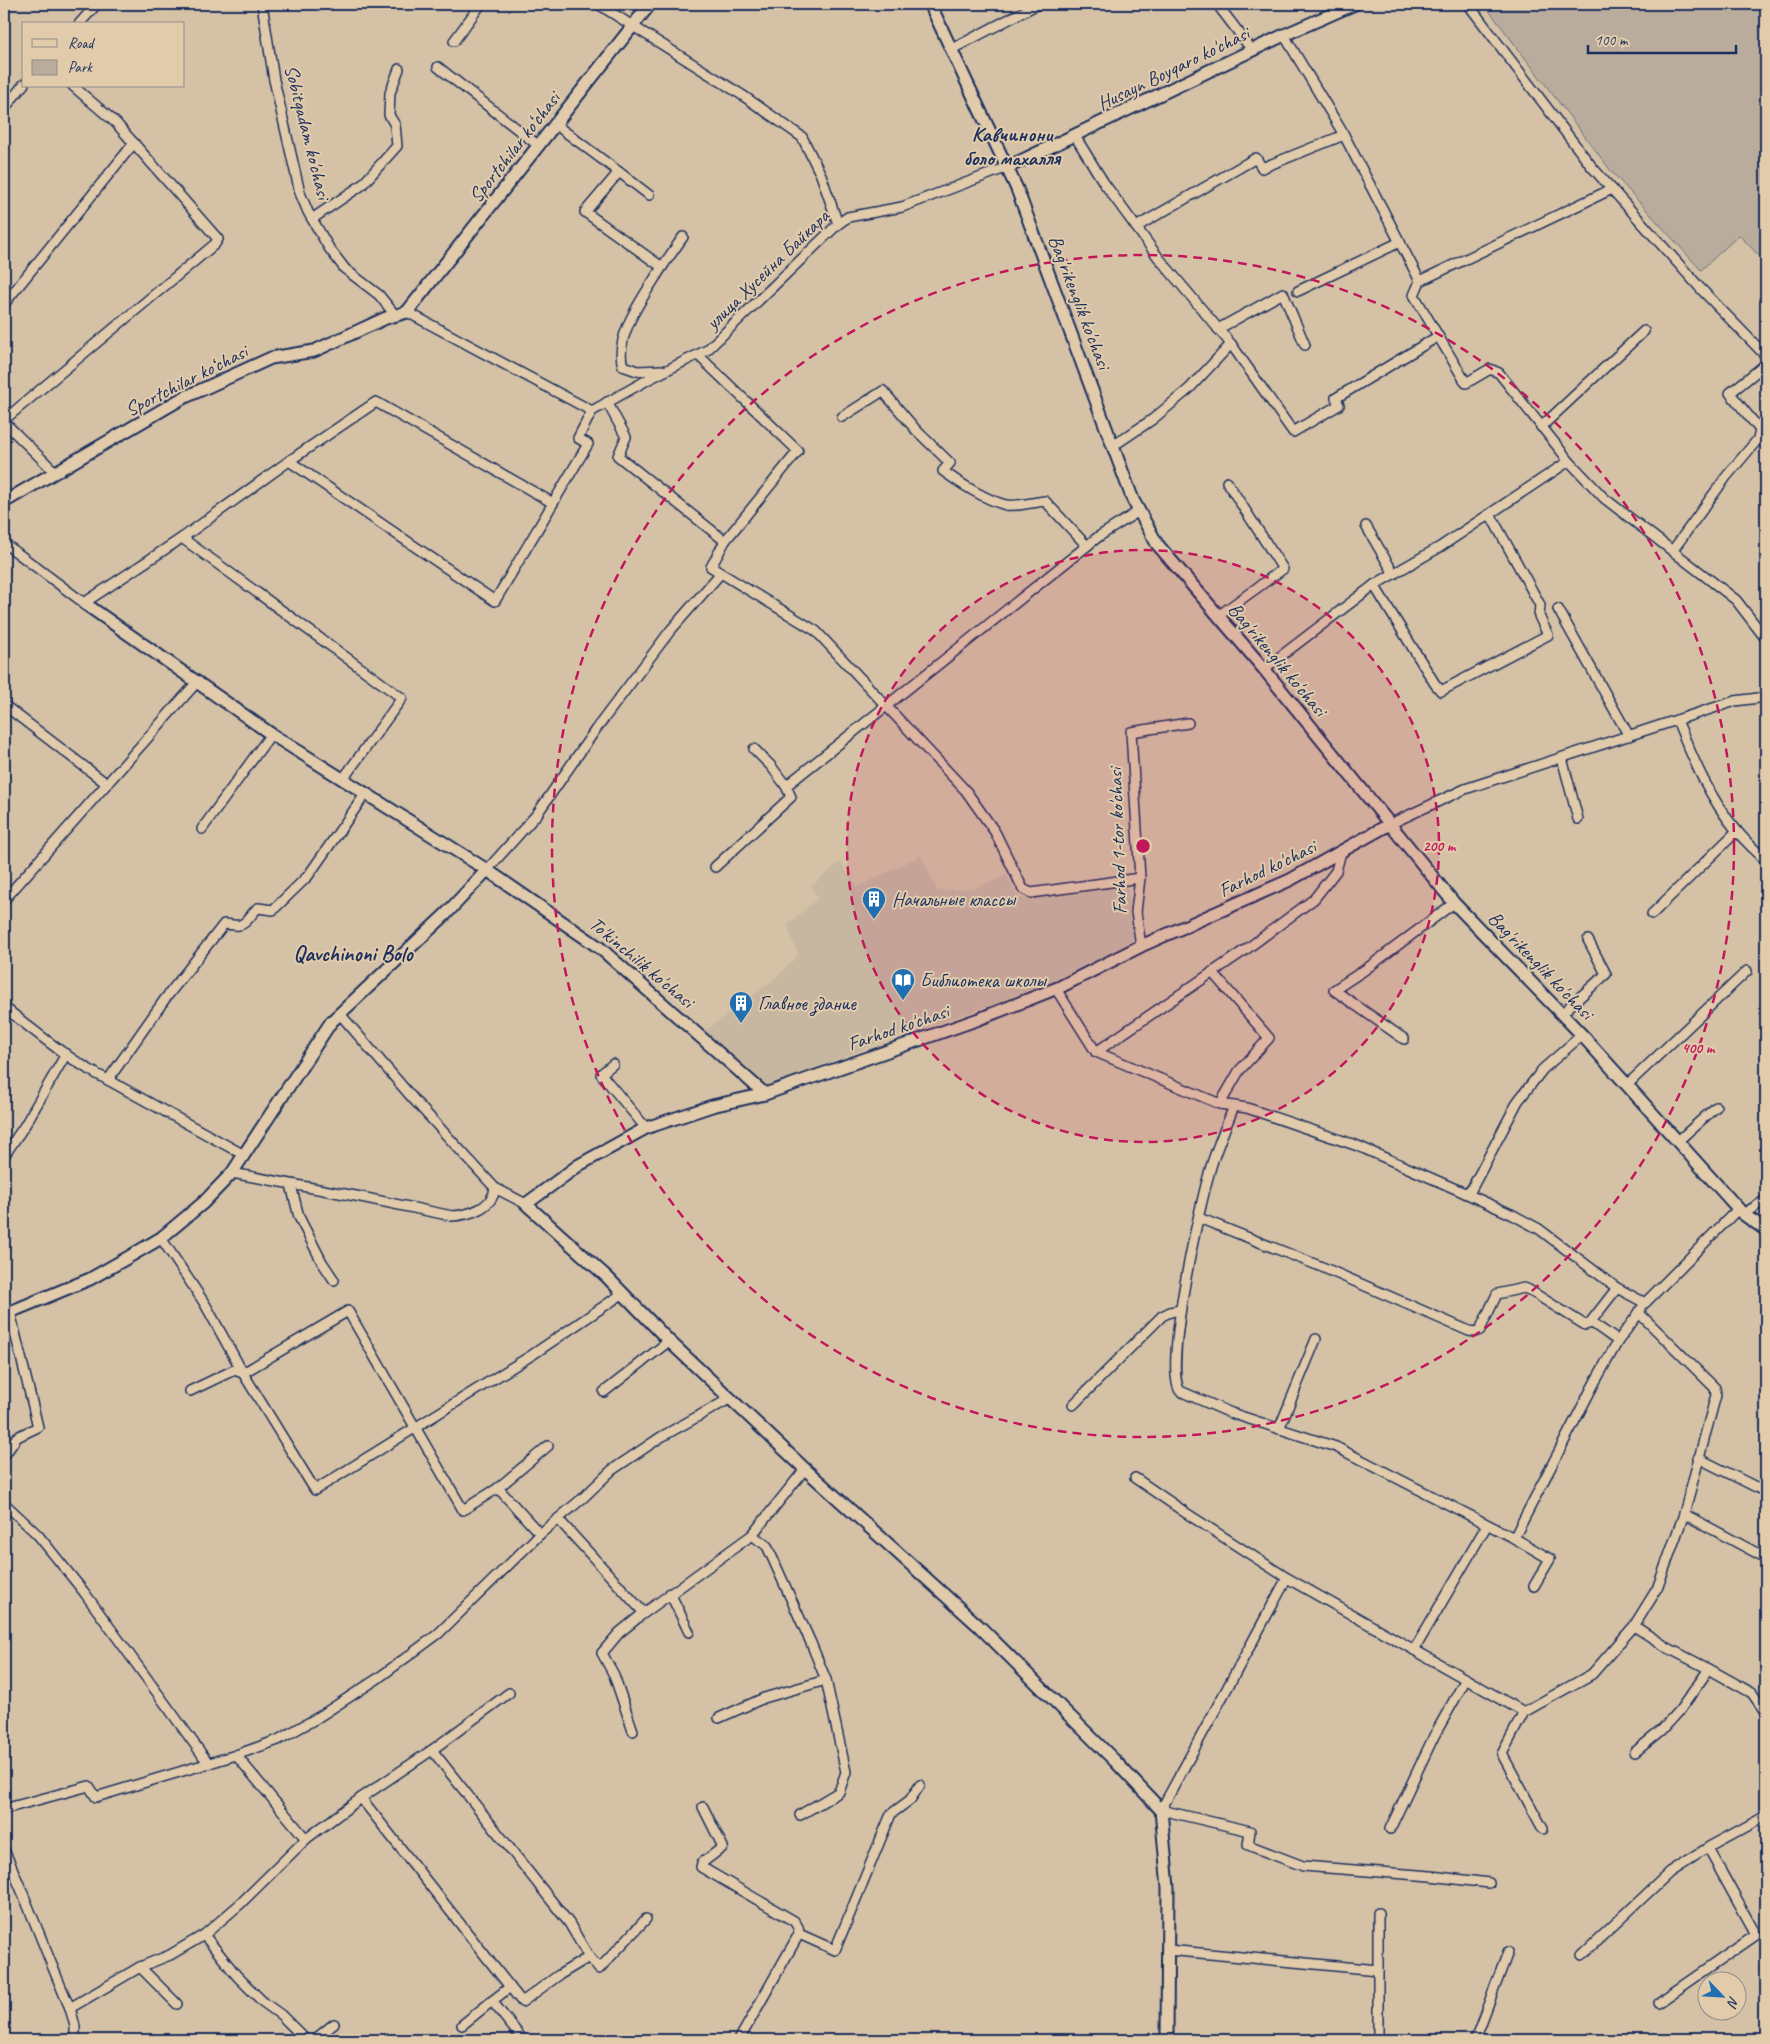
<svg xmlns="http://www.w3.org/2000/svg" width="1770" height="2044" font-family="Caveat,sans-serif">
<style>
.built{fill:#c7b7a1}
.green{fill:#b9ac9c;stroke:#6a6e7d}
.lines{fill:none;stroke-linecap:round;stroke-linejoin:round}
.street-casing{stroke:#1b2f5e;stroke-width:12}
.secondary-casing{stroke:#1b2f5e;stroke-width:15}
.street{stroke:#e1cbab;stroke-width:9}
.secondary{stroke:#e1cbab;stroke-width:11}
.ring{fill:none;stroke:#c2185b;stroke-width:2.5;stroke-dasharray:9 6}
.labels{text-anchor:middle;stroke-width:4;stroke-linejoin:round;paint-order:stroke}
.street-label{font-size:20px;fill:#1b2f5e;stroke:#e1cbab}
.poi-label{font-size:20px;fill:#1b2f5e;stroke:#e1cbab;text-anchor:start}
.neighbourhood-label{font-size:21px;font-weight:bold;fill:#1b2f5e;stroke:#e1cbab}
.quarter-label{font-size:22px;font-weight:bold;fill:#1b2f5e;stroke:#e1cbab}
.centre{fill:#c2185b;stroke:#e1cbab;stroke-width:2.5}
.ring-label{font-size:15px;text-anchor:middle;font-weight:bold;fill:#c2185b;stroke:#e1cbab;stroke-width:4;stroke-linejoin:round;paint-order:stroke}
</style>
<rect width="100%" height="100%" fill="#d5c2a6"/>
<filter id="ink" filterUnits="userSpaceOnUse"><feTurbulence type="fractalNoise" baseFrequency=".02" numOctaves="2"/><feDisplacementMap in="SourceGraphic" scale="10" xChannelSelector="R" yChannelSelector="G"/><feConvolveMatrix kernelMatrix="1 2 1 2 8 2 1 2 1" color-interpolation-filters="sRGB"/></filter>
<g filter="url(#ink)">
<!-- built -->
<polygon class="built" points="921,855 938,891 975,888 1007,875 1019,899 1127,883 1137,943 1066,977 999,1003 890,1038 764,1089 705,1031 776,978 798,955 787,925 818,898 811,886 840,862 858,887"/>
<!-- green -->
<polygon class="green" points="1484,4 1766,4 1766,263 1739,235 1701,270 1611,171"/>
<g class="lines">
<!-- street casing -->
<g class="street-casing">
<g id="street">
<polyline points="262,4 274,80 300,193 308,212 329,248 345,269 379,295 395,315"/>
<polyline points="598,4 742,95 802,137 821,175 838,224"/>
<polyline points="1217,4 1252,50"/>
<polyline points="1468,4 1592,167 1701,289 1766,356"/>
<polyline points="79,24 97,4"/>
<polyline points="1284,35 1344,135 1420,281"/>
<polyline points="454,41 481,4"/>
<polyline points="952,49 1038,4"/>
<polyline points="438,67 539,146"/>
<polyline points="4,109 24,84"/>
<path d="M556 125 619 172 585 212 662 267C646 293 613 336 623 366L637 371 662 370"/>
<polyline points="1075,136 1104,183 1158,257 1231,344 1293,432 1339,405 1336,398 1437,337"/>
<polyline points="619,172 649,195"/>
<polyline points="1612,189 1420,281 1414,295 1466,383 1490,369 1499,373 1569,461 1604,498 1736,600 1766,639"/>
<polyline points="312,219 362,185 397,146 395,125 389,115 390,93 399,69"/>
<polyline points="1136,227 1256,158 1262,168 1344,135"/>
<polyline points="662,267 683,237"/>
<polyline points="1298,291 1400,242"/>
<polyline points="4,304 134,143"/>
<polyline points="407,312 592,411"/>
<polyline points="1218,329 1283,293 1305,345"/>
<polyline points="698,355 798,451 725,541 711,567 816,631 966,791 995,832 1023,889 1031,893 1140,878"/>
<polyline points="607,402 626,437 618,456 725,541"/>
<path d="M842 417 883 391 916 430 950 463 943 471C959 483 986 500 1006 505 1017 507 1034 502 1045 501L1087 546"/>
<polyline points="4,420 215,244 218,239 116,123 73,86"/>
<polyline points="4,422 56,473"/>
<polyline points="1541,427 1644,331"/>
<polyline points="1113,446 1153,419 1189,389 1231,344"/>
<polyline points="289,461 376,402 553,503"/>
<polyline points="1366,526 1394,574"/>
<polyline points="182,538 402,698 343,779"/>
<polyline points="4,543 84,603 182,538 289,461 495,601 588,444 578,438 592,411 649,379 707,350 838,224 848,217 902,207 1008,167"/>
<polyline points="1673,550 1726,477 1758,439 1760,430 1730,393 1766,364"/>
<polyline points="1374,585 1435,684 1441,691 1548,635 1539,616 1540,605 1490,514"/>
<polyline points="1558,609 1629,736"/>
<polyline points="1218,616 1283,569 1227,482"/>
<polyline points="1264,669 1374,585 1440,547 1569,461"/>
<polyline points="4,705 107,784"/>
<path d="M1677 720C1693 759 1709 798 1737 831 1746 842 1756 851 1766 861"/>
<polyline points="754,749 771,766 786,786"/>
<polyline points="1562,758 1578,819"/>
<polyline points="1390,824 1465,789 1735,701 1766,697"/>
<polyline points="202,829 271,734"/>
<polyline points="715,867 791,797 786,786 1098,537 1139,511"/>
<polyline points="487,870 537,814 596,729 670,631 720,574"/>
<polyline points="4,900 198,681"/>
<polyline points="1652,914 1737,831"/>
<polyline points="1141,946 1136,912 1140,878 1131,732 1188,723"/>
<polyline points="1212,972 1269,1038 1239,1071 1220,1104"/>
<polyline points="1056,989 1096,1052 1220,1104 1247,1108 1358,1146 1465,1193 1471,1190 1518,1101 1543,1069 1582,1035"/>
<path d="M4 1007C37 1033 70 1061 108 1080L165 999 224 924C229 924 236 926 240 925 248 923 252 912 258 908L273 910 308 876 366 793"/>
<polyline points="1562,1013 1606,974 1588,940"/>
<polyline points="340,1014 415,1101 495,1188 526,1204"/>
<polyline points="1404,1039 1334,990 1366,969 1454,903"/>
<polyline points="1096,1052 1248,948 1314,899 1336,871 1341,852"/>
<polyline points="613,1064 601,1074 646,1128"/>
<polyline points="108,1080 244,1155"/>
<polyline points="1628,1084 1747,971"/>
<path d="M1234 1106C1226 1127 1216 1148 1210 1170 1200 1205 1163 1366 1180 1391L1231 1413 1336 1447 1514 1538 1596 1380 1618 1341 1639 1313"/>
<polyline points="1679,1140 1716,1107"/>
<polyline points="4,1156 25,1125 66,1054"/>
<path d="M232 1173 361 1197 452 1216C469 1215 493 1208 495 1188"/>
<polyline points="291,1185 299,1217 322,1262 334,1280"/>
<polyline points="1465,1193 1513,1215 1539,1229 1617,1288 1645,1303 1738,1209"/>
<polyline points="1743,1214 1766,1200"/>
<polyline points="1199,1218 1322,1267 1469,1331 1475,1332 1480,1330 1497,1294 1524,1288 1529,1290 1585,1325 1589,1324 1617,1288"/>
<polyline points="161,1238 205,1304 243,1373 315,1490 532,1355 622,1294"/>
<polyline points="1641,1309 1639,1313 1715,1388 1716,1395 1684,1514 1766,1558"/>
<polyline points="1591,1322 1618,1341"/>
<polyline points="190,1391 234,1370 243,1373 348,1311 463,1510 498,1488"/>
<polyline points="604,1392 669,1341"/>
<polyline points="1073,1405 1162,1316 1170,1312 1180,1310"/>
<polyline points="1279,1429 1316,1339"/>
<polyline points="4,1456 17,1437 38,1427 10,1312"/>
<polyline points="1698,1458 1766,1492"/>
<polyline points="1135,1478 1186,1513 1287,1578 1524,1712 1592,1674 1634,1626 1657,1589 1684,1514"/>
<polyline points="4,1503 38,1535 84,1592 209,1764"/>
<polyline points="559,1520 644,1613"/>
<polyline points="540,1534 498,1488 548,1446"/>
<polyline points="752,1535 767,1546 811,1643 826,1680 846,1772 839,1792 800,1815"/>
<polyline points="1514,1538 1550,1559 1534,1586"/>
<polyline points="1287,1578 1161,1810 1250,1831 1248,1845 1303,1866 1431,1876 1489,1883"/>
<polyline points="670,1593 689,1632"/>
<polyline points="1634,1626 1668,1648 1709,1669 1680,1710 1662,1730 1635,1752"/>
<polyline points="1414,1650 1487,1525"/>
<polyline points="1709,1669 1752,1693 1766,1713"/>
<polyline points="1524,1712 1502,1754 1543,1829"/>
<polyline points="719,1718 764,1698 826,1680"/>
<polyline points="633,1731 614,1675 602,1653 619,1633 640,1616 752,1535 805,1469"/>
<polyline points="432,1750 569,1923 589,1957 559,1975 522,2002 510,1987"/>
<polyline points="236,1755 306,1839"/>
<polyline points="361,1798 510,1987 492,2001 523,2040"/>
<polyline points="703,1807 723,1847 702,1863 701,1867 794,1921 798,1927 799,1934 739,2040"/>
<polyline points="4,1809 89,1786 96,1797 236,1755 278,1740 317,1718 377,1679 438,1634 540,1534 584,1497 612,1470 661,1437 731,1398"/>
<polyline points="1390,1829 1434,1736 1466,1679"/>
<path d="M4 1850C28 1902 47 1956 70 2008"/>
<polyline points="1378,1913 1378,2040"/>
<polyline points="799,1934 835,1950 891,1814 910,1800 920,1785"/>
<polyline points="204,1935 237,1976 263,2002 281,2015 306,2040"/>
<polyline points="1168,1950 1378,1970"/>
<polyline points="1582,1955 1670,1872 1709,1847 1766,1816"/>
<polyline points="589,1957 599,1969 646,1919"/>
<polyline points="140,1967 177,2004"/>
<polyline points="1658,2003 1756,1935 1708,1848"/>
<polyline points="462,2025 492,2001"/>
<polyline points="75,2040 75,2026 70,2008 140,1967 170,1955 204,1935 240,1904 306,1839 361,1798 432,1750 509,1693"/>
<polyline points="314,2040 334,2024"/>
<polyline points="1484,2040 1476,2037 1508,1952"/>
</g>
</g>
<!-- secondary casing -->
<g class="secondary-casing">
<g id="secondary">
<polyline points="930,4 1017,189 1133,500 1157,544 1264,669 1454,903 1582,1035 1743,1214 1766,1230"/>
<polyline points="1008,167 1284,35 1355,4"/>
<polyline points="4,502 181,399 271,358 314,351 386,318 407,312 650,4"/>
<polyline points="84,603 271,734 487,870 600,948 765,1094"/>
<polyline points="4,1312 10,1312 90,1279 127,1258 161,1238 203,1203 232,1173 331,1022 446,914 487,870"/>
<polyline points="1167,2040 1168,1888 1161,1810 1115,1761 980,1627 805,1469 669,1341 607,1277 526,1204 579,1165 646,1128 712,1106 765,1094 979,1019 1060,987 1141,946 1290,880 1390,824"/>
</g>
</g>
<!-- street -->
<use href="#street" class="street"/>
<!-- secondary -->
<use href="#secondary" class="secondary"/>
</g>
</g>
<!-- distance rings -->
<circle cx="1143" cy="846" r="296" fill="#c2185b" fill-opacity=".12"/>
<g class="ring">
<circle cx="1143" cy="846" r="296"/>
<circle cx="1143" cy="846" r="591"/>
</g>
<!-- icons -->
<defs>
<g id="building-pin" transform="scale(1.25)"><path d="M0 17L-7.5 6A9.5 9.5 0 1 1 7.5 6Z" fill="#1f6fb2" stroke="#e1cbab"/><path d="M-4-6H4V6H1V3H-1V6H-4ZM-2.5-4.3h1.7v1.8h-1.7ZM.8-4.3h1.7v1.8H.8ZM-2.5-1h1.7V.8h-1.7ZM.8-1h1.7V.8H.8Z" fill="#fff"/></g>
<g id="library-pin" transform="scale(1.25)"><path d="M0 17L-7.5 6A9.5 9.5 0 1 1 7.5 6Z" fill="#1f6fb2" stroke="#e1cbab"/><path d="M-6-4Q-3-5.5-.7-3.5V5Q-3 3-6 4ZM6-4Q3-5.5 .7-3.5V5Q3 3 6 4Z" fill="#fff"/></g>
</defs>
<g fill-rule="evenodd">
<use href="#building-pin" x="874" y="899"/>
<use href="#library-pin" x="903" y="980"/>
<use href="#building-pin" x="741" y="1003"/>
</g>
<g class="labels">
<!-- street labels -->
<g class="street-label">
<text transform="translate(1173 68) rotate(-26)" y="7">Husayn Boyqaro ko'chasi</text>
<text transform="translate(308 132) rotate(76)" y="7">Sobitqadam ko'chasi</text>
<text transform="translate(514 147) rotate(-52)" y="7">Sportchilar ko‘chasi</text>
<text transform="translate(767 269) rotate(-44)" y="7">улица Хусейна Байкара</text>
<text transform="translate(1080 302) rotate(69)" y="7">Bag'rikenglik ko'chasi</text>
<text transform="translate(186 380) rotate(-27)" y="7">Sportchilar ko‘chasi</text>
<text transform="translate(1278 659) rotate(50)" y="7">Bag'rikenglik ko'chasi</text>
<text transform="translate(1117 841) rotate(-92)" y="7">Farhod 1-tor ko'chasi</text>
<text transform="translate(1267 868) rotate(-26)" y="7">Farhod ko'chasi</text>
<text transform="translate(642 962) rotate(40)" y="7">To'kinchilik ko'chasi</text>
<text transform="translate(1541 965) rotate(46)" y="7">Bag'rikenglik ko'chasi</text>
<text transform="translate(898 1027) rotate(-19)" y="7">Farhod ko'chasi</text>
</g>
<!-- poi labels -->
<g class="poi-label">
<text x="892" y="906">Начальные классы</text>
<text x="920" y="987">Библиотека школы</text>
<text x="758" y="1010">Главное здание</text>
</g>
<!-- neighbourhood labels -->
<g class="neighbourhood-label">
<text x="1012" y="141">Кавчинони<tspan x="1012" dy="24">боло махалля</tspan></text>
</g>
<!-- quarter labels -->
<g class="quarter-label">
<text x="353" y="961">Qavchinoni Bolo</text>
</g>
</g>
<circle cx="1143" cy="846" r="8" class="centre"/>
<g class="ring-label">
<text x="1439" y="851">200 m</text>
<text x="1698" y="1053">400 m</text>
</g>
<!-- margin -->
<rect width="1770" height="2044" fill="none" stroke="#e1cbab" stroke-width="20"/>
<rect x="10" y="10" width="1750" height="2024" fill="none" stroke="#1b2f5e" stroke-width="2" filter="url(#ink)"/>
<!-- legend -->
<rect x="22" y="22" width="162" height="65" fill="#e1cbab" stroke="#928d8c"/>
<rect x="32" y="39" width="25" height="8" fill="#e1cbab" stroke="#928d8c"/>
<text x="68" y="48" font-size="15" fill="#1b2f5e">Road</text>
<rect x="32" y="60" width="25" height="15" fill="#b9ac9c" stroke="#928d8c"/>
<text x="68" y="72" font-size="15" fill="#1b2f5e">Park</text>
<!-- north arrow -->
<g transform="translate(1722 1996) rotate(115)"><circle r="24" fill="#e1cbab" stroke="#928d8c"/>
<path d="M0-4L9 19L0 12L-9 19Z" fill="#1f6fb2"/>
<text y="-8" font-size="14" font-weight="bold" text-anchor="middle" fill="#1b2f5e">N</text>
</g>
<!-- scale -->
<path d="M1588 45v8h148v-8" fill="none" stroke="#1b2f5e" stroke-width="2.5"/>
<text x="1595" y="45" font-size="15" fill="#1b2f5e" stroke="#e1cbab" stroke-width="4" paint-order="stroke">100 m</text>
</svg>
